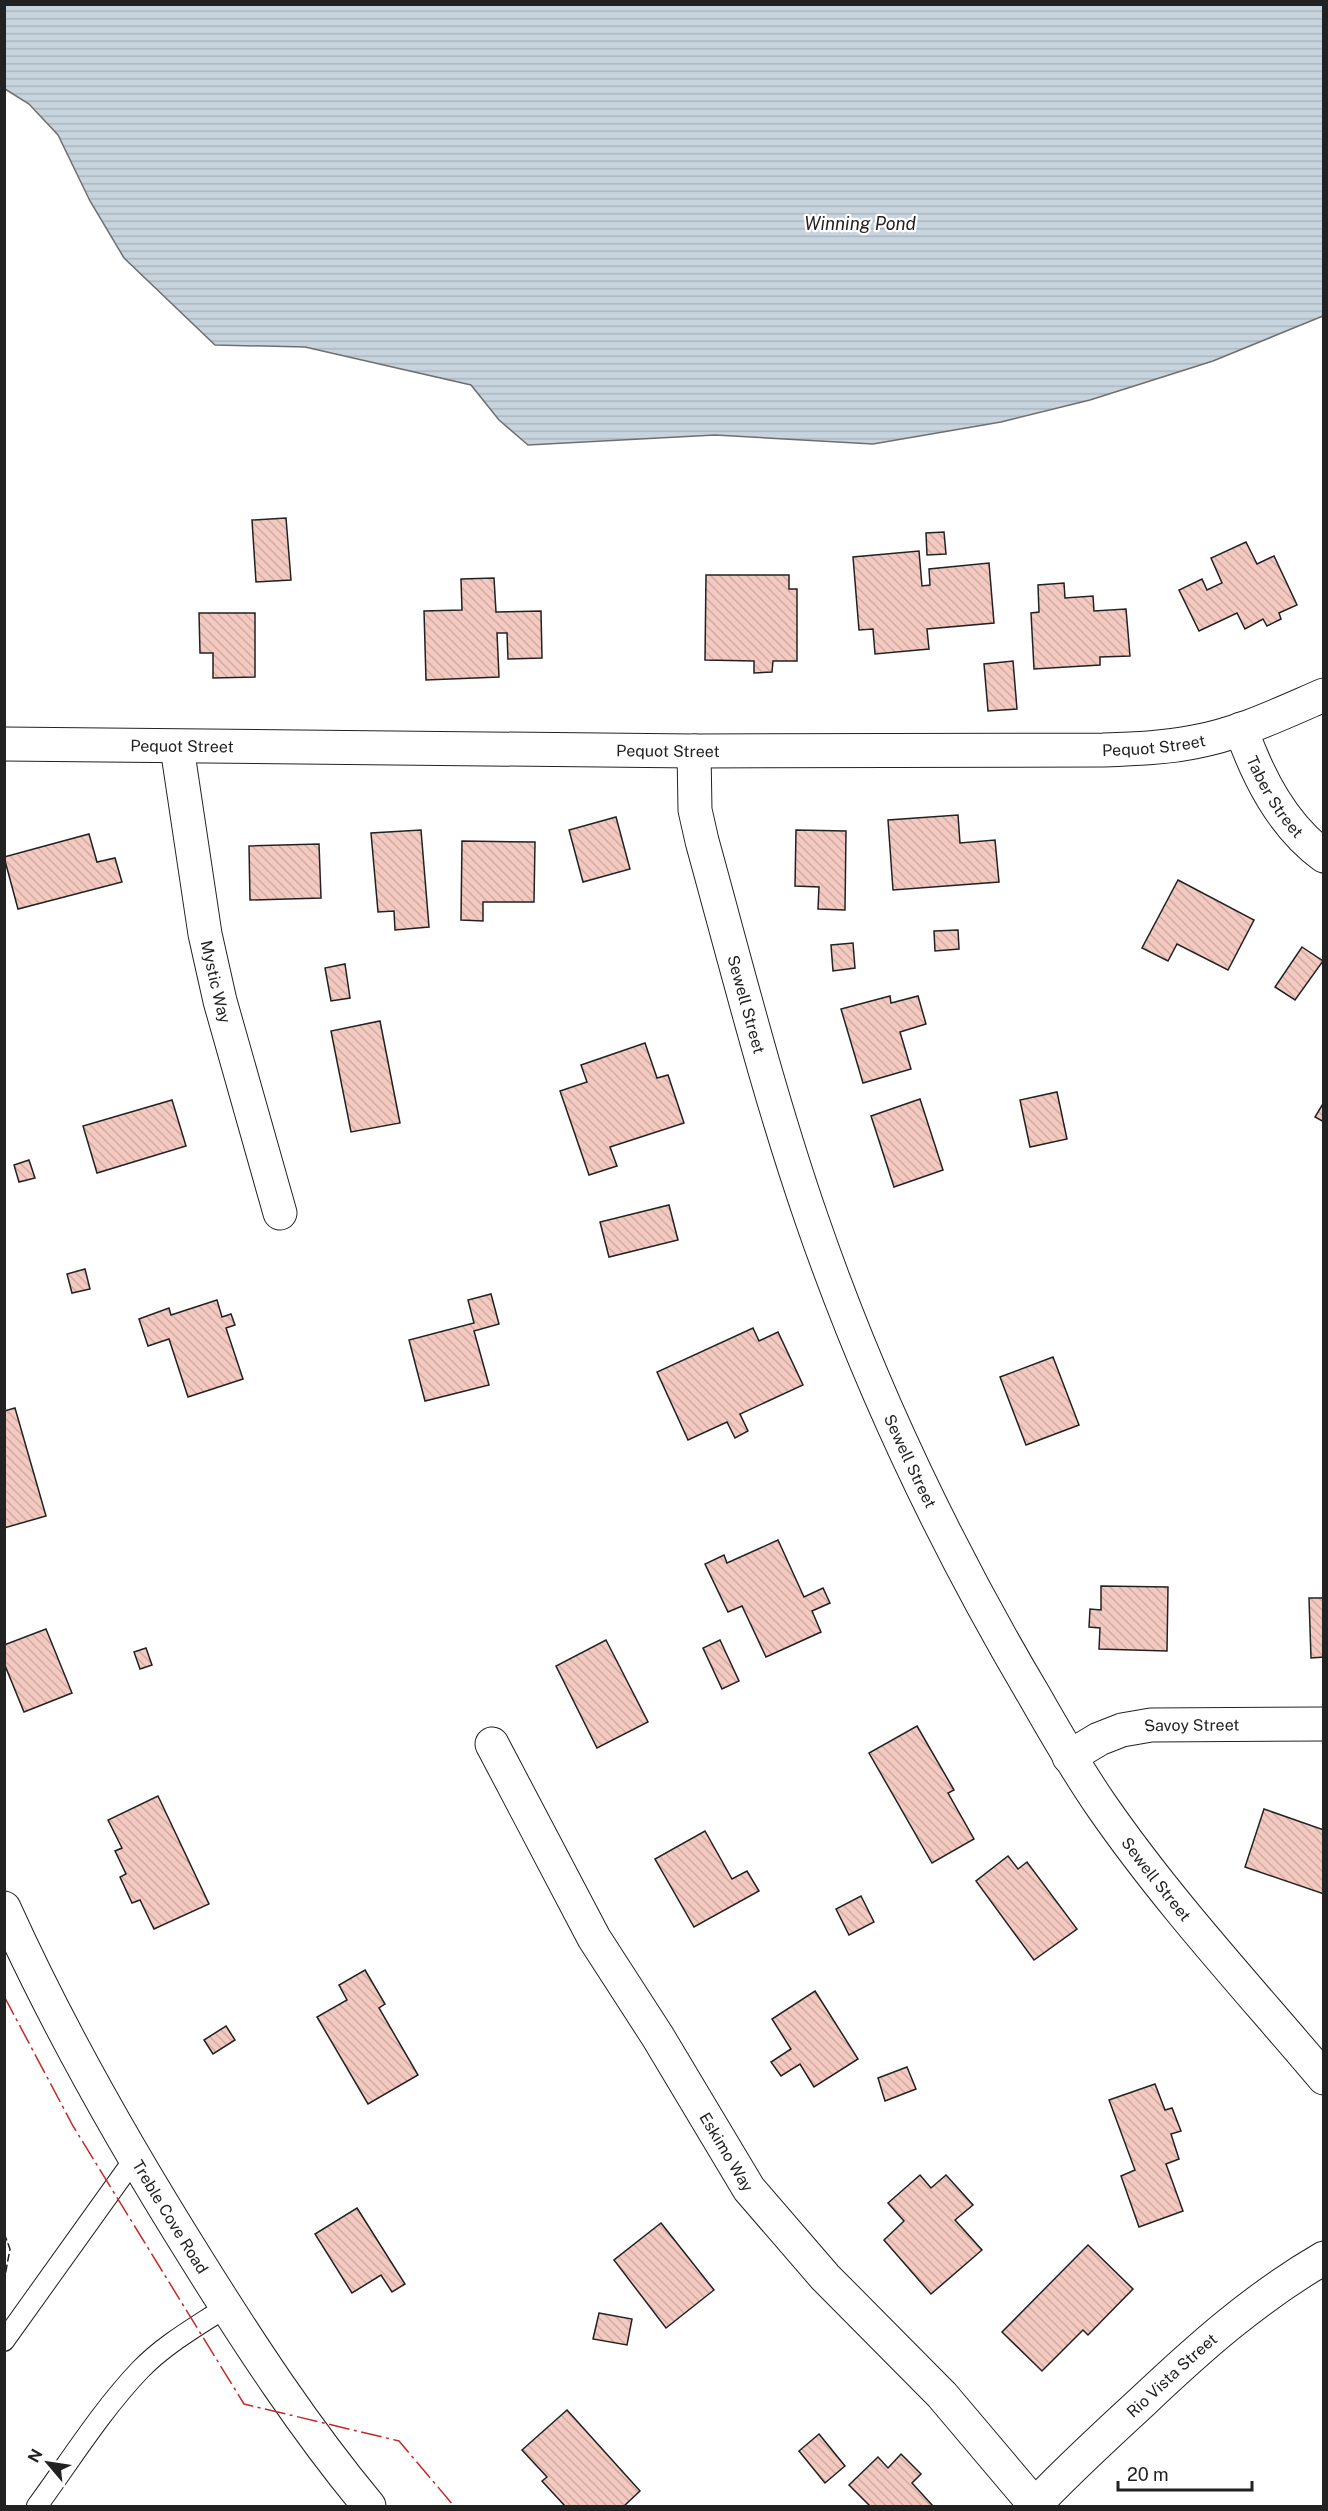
<svg xmlns="http://www.w3.org/2000/svg" width="1328" height="2511" font-family="'Public Sans',sans-serif">
<style>
.water{fill:url(#water-rules);stroke:#6f6f6f;stroke-width:1.5}
.building{fill:url(#building-back-hatch);stroke:#222;stroke-width:1.5}
.lines{fill:none;stroke-linecap:round;stroke-linejoin:round}
.lane-casing{stroke:#222;stroke-width:22}
.street-casing{stroke:#222;stroke-width:35}
.secondary-casing{stroke:#222;stroke-width:35}
.lane{stroke:#fff;stroke-width:20}
.street{stroke:#fff;stroke-width:33}
.secondary{stroke:#fff;stroke-width:33}
.fence{stroke:#222;stroke-width:1.5;stroke-dasharray:8 3;stroke-linecap:butt}
.power{stroke:#c62828;stroke-width:1.5;stroke-dasharray:21 4.5 3 4.5;stroke-linecap:butt}
.labels{text-anchor:middle;stroke-width:4.5;stroke-linejoin:round;paint-order:stroke}
.street-label{font-size:16px;fill:#222;stroke:#fff}
.water-label{font-size:18px;font-style:italic;fill:#222;stroke:#fff}
</style>
<defs>
<pattern id="water-rules" width="6" height="5" patternUnits="userSpaceOnUse" patternTransform="scale(1.5)"><rect width="6" height="5" fill="#c7d3dd"/><path d="M0 2.5h6" fill="none" stroke="#abb5bd"/></pattern>
<pattern id="building-back-hatch" width="6" height="6" patternUnits="userSpaceOnUse" patternTransform="scale(1.5)"><rect width="6" height="6" fill="#f3c9c0"/><path d="M-1 5l2 2M0 0l6 6M5-1l2 2" fill="none" stroke="#d0aca5"/></pattern>
</defs>
<rect width="100%" height="100%" fill="#fff"/>
<!-- water -->
<polygon class="water" points="4,5 1323,5 1323,316 1213,361 1090,400 1001,422 873,444 715,435 528,445 499,420 471,385 305,347 215,345 124,258 90,201 58,135 29,104 5,89"/>
<!-- building -->
<g class="building">
<polygon points="286,518 291,580 256,582 252,520"/>
<polygon points="944,532 946,554 927,555 926,533"/>
<polygon points="1246,542 1257,564 1274,556 1297,605 1279,613 1281,619 1267,626 1263,619 1245,629 1237,613 1199,631 1179,590 1202,579 1207,590 1222,583 1211,558"/>
<polygon points="919,551 922,586 930,585 929,569 989,563 994,623 927,629 929,649 875,654 873,629 859,630 853,557"/>
<polygon points="706,575 789,575 789,589 797,589 797,661 773,661 772,672 754,673 754,661 705,660"/>
<polygon points="494,578 496,612 541,611 542,658 508,659 507,633 497,633 499,677 426,680 424,611 462,610 461,579"/>
<polygon points="1064,583 1065,598 1093,596 1094,611 1126,609 1130,656 1100,657 1100,665 1034,669 1031,613 1039,612 1038,585"/>
<polygon points="199,613 255,613 255,677 213,678 213,653 200,653"/>
<polygon points="1013,661 1017,709 988,711 984,664"/>
<polygon points="958,815 960,843 995,840 999,882 893,890 888,820"/>
<polygon points="616,817 630,869 583,882 569,830"/>
<polygon points="421,830 429,927 395,930 394,911 378,912 371,833"/>
<polygon points="796,830 846,831 845,910 818,909 819,887 795,886"/>
<polygon points="89,834 97,862 115,858 122,882 18,909 4,857"/>
<polygon points="462,841 535,842 534,902 483,902 483,921 461,920"/>
<polygon points="319,844 321,898 250,900 249,846"/>
<polygon points="1178,880 1254,920 1228,970 1177,944 1168,961 1142,948"/>
<polygon points="958,930 959,949 935,951 934,931"/>
<polygon points="853,943 855,968 833,971 831,945"/>
<polygon points="1302,947 1323,961 1295,1000 1275,987"/>
<polygon points="345,964 350,998 331,1001 325,968"/>
<polygon points="890,996 891,1003 918,996 926,1024 900,1032 911,1069 863,1083 841,1009"/>
<polygon points="380,1021 400,1123 351,1132 331,1031"/>
<polygon points="645,1043 657,1078 668,1075 684,1123 610,1147 617,1166 589,1175 560,1091 587,1082 581,1065"/>
<polygon points="1057,1092 1067,1139 1030,1147 1020,1100"/>
<polygon points="920,1099 943,1170 894,1187 871,1116"/>
<polygon points="172,1100 186,1146 97,1173 83,1126"/>
<polygon points="1324,1102 1324,1122 1315,1117"/>
<polygon points="29,1160 35,1178 19,1182 14,1165"/>
<polygon points="669,1205 678,1240 609,1257 600,1222"/>
<polygon points="85,1269 90,1289 72,1293 67,1274"/>
<polygon points="491,1294 499,1324 474,1331 489,1385 425,1401 409,1340 474,1323 468,1300"/>
<polygon points="217,1300 222,1317 231,1314 235,1325 226,1328 243,1379 188,1397 169,1339 148,1346 139,1319 169,1308 171,1315"/>
<polygon points="753,1328 759,1341 778,1332 803,1385 740,1414 748,1431 735,1438 727,1422 688,1440 657,1372"/>
<polygon points="1053,1357 1079,1425 1026,1445 1000,1377"/>
<polygon points="15,1408 46,1516 4,1528 4,1411"/>
<polygon points="778,1540 804,1597 823,1588 830,1603 812,1611 821,1632 766,1657 742,1606 728,1612 705,1564 724,1555 727,1563"/>
<polygon points="1101,1586 1168,1587 1167,1651 1099,1649 1100,1628 1089,1627 1090,1609 1101,1610"/>
<polygon points="1309,1598 1324,1598 1324,1657 1311,1658"/>
<polygon points="46,1629 72,1693 24,1712 4,1663 4,1645"/>
<polygon points="606,1640 648,1722 597,1748 556,1666"/>
<polygon points="720,1640 739,1681 722,1689 703,1648"/>
<polygon points="146,1648 152,1665 140,1669 134,1652"/>
<polygon points="917,1726 954,1790 948,1793 974,1839 932,1863 869,1753"/>
<polygon points="158,1796 209,1904 154,1929 140,1900 132,1903 120,1877 126,1874 115,1851 122,1848 108,1820"/>
<polygon points="1264,1809 1324,1830 1324,1894 1245,1867"/>
<polygon points="705,1831 732,1879 747,1871 759,1891 694,1927 655,1859"/>
<polygon points="1008,1856 1018,1869 1027,1862 1077,1929 1034,1960 976,1881"/>
<polygon points="861,1896 874,1922 849,1935 836,1909"/>
<polygon points="365,1970 385,2004 379,2008 418,2075 368,2104 317,2017 347,2000 339,1985"/>
<polygon points="815,1991 858,2059 814,2087 800,2064 781,2076 771,2062 791,2049 772,2019"/>
<polygon points="226,2026 235,2040 213,2054 204,2040"/>
<polygon points="907,2067 916,2089 885,2101 878,2078"/>
<polygon points="1155,2084 1165,2110 1172,2108 1181,2131 1171,2134 1179,2159 1166,2164 1183,2211 1139,2227 1121,2176 1135,2170 1109,2100"/>
<polygon points="920,2175 931,2188 946,2175 973,2205 955,2220 982,2250 931,2294 884,2240 904,2221 888,2203"/>
<polygon points="357,2208 405,2284 392,2292 381,2275 352,2293 315,2234"/>
<polygon points="661,2223 714,2290 666,2328 614,2260"/>
<polygon points="1088,2245 1133,2289 1088,2335 1083,2330 1042,2371 1002,2332"/>
<polygon points="599,2313 632,2319 627,2345 593,2339"/>
<polygon points="567,2410 640,2491 624,2506 565,2506 542,2481 547,2477 522,2450"/>
<polygon points="819,2434 845,2466 825,2483 799,2451"/>
<polygon points="901,2454 921,2474 912,2483 933,2506 870,2506 849,2485 878,2457 888,2468"/>
</g>
<g class="lines">
<!-- lane casing -->
<g class="lane-casing">
<g id="lane">
<polyline points="4,2341 135,2158"/>
<path d="M37 2506C70 2461 101 2411 140 2370 165 2344 196 2327 226 2307"/>
</g>
</g>
<!-- street casing -->
<g class="street-casing">
<g id="street">
<path id="s1" d="M1241 729C1258 777 1282 825 1324 856"/>
<path id="s2" d="M4 744 694 751 1103 750C1133 749 1164 748 1194 742 1239 734 1282 713 1324 695"/>
<path id="s3" d="M177 747 205 934 220 1001 280 1213"/>
<path id="s4" d="M694 751 695 810 702 841C737 968 769 1096 812 1220 869 1385 946 1547 1035 1697 1056 1734 1077 1770 1101 1805 1168 1902 1248 1988 1324 2078"/>
<path id="s5" d="M492 1744 594 1938 658 2037 749 2189 825 2277 942 2395 1035 2505"/>
<path id="s6" d="M1069 1757 1099 1739 1122 1730 1151 1725 1324 1724"/>
<path id="s7" d="M1034 2506C1068 2470 1105 2436 1142 2402 1199 2348 1255 2298 1324 2258"/>
</g>
</g>
<!-- secondary casing -->
<g class="secondary-casing">
<g id="secondary">
<path id="s8" d="M4 1908C59 2030 126 2147 197 2260 250 2345 305 2429 369 2506"/>
</g>
</g>
<!-- lane -->
<use href="#lane" class="lane"/>
<!-- street -->
<use href="#street" class="street"/>
<!-- secondary -->
<use href="#secondary" class="secondary"/>
<!-- fence -->
<polyline class="fence" points="4,2233 10,2249 4,2281"/>
<!-- power -->
<polyline class="power" points="4,1996 73,2126 244,2404 399,2441 454,2506"/>
</g>
<g class="labels">
<!-- street labels -->
<g class="street-label">
<text dy="6" stroke="none"><textPath href="#s2" startOffset="1150">Pequot Street</textPath></text>
<text dy="6" stroke="none"><textPath href="#s2" startOffset="178">Pequot Street</textPath></text>
<text dy="6" stroke="none"><textPath href="#s2" startOffset="664">Pequot Street</textPath></text>
<text dy="6" stroke="none"><textPath href="#s1" startOffset="76">Taber Street</textPath></text>
<text dy="6" stroke="none"><textPath href="#s3" startOffset="238">Mystic Way</textPath></text>
<text dy="6" stroke="none"><textPath href="#s4" startOffset="260">Sewell Street</textPath></text>
<text dy="6" stroke="none"><textPath href="#s4" startOffset="746">Sewell Street</textPath></text>
<text dy="6" stroke="none"><textPath href="#s6" startOffset="130">Savoy Street</textPath></text>
<text dy="6" stroke="none"><textPath href="#s4" startOffset="1232">Sewell Street</textPath></text>
<text dy="6" stroke="none"><textPath href="#s5" startOffset="471">Eskimo Way</textPath></text>
<text dy="6" stroke="none"><textPath href="#s8" startOffset="351">Treble Cove Road</textPath></text>
<text dy="6" stroke="none"><textPath href="#s7" startOffset="190">Rio Vista Street</textPath></text>
</g>
<!-- water labels -->
<g class="water-label">
<text x="860" y="230">Winning Pond</text>
</g>
</g>
<!-- border -->
<rect width="1328" height="2511" fill="none" stroke="#222222" stroke-width="12"/>
<!-- north arrow -->
<g transform="translate(48 2463) rotate(299)" stroke="#ffffff" stroke-width="4.5" paint-order="stroke">
<path d="M0-4.5L10 22L0 15L-10 22Z" fill="#222222"/>
<text y="-9" font-size="16" font-weight="bold" text-anchor="middle" fill="#222222">N</text>
</g>
<!-- scale -->
<path d="M1118 2481v9h134v-9" fill="none" stroke="#222222" stroke-width="3"/>
<text x="1127" y="2481" font-size="18" fill="#222222" stroke="#ffffff" stroke-width="4.5" paint-order="stroke">20 m</text>
</svg>
